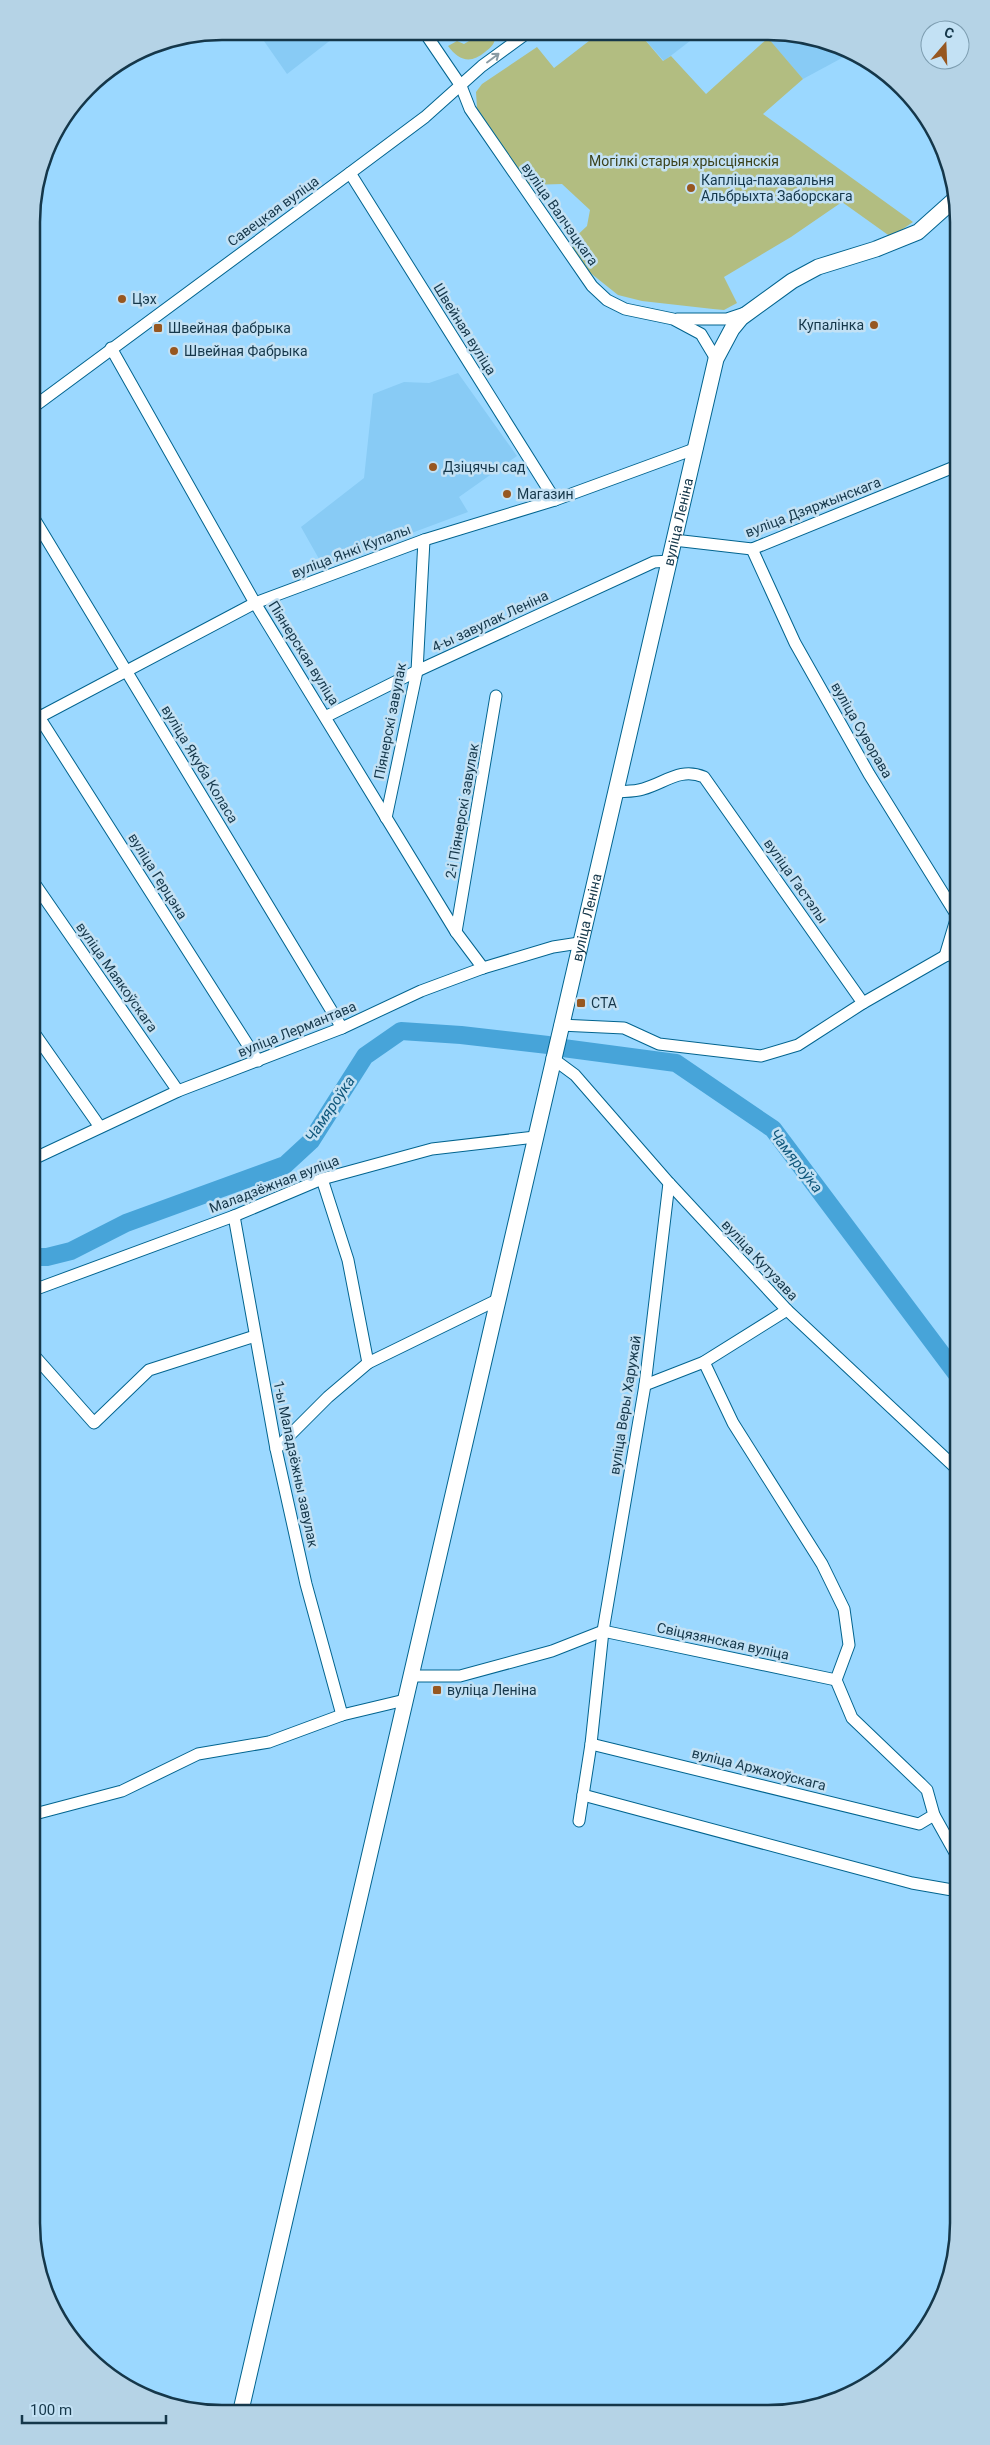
<svg xmlns="http://www.w3.org/2000/svg" width="990" height="2445" font-family="Roboto,sans-serif">
<style>
.built{fill:#88cbf5}
.green{fill:#b2bd81}
.lines{fill:none;stroke-linecap:round;stroke-linejoin:round}
.river{stroke:#47a4d9;stroke-width:18}
.minor-casing{stroke:#02648f;stroke-width:13}
.major-casing{stroke:#02648f;stroke-width:17}
.minor{stroke:#fff;stroke-width:11}
.major{stroke:#fff;stroke-width:15}
.oneway{stroke:#8a9ba4}
.poi-dot{fill:#975720;stroke:#c3e1f4;stroke-width:2}
.labels{text-anchor:middle;stroke-width:5;stroke-linejoin:round;paint-order:stroke}
.park-label{font-size:14px;fill:#3b421c;stroke:#c3e1f4}
.poi-label{font-size:14px;fill:#15374a;stroke:#c3e1f4;text-anchor:start}
.street-label{font-size:14px;fill:#15374a;stroke:#c3e1f4}
.water-label{font-size:15px;font-style:italic;fill:#11587c;stroke:#c3e1f4}
.rim{fill:none;stroke:#15374a;stroke-width:2.5}
</style>
<rect width="100%" height="100%" fill="#9bd8ff"/>
<!-- built -->
<g class="built">
<polygon points="257,31 341,32 287,74"/>
<polygon points="640,34 699,34 664,61"/>
<polygon points="765,35 805,35 853,52 803,79"/>
<polygon points="458,373 517,456 459,497 468,512 323,566 301,527 364,478 373,394 404,382 429,383"/>
</g>
<!-- green -->
<g class="green">
<path d="M474 33H490L495 39C494 45 490 48 485 52 471 64 459 61 448 46L457 41 464 44 469 41Z"/>
<polygon points="598,34 640,34 663,61 671,56 706,94 768,38 803,79 763,114 913,222 891,237 842,202 791,237 724,277 737,303 724,310 713,309 642,301 618,295 588,271 568,244 587,226 590,210 562,184 529,185 477,108 476,92 482,84 537,47 554,68"/>
</g>
<g class="lines">
<!-- river -->
<g class="river">
<polyline points="563,1048 676,1063 773,1129 959,1377"/>
<polyline points="31,1257 47,1257 71,1251 126,1223 285,1165 311,1141 365,1056 401,1031 461,1035 548,1045"/>
</g>
<!-- minor casing -->
<g class="minor-casing">
<g id="minor">
<polyline points="425,33 461,86 470,109 592,286 607,300 625,309 673,319 701,334 716,359"/>
<polyline points="350,173 555,500"/>
<polyline points="677,319 727,319 745,313"/>
<polyline points="111,348 255,603 456,932 483,968"/>
<polyline points="32,408 350,173 425,117 482,66 527,33"/>
<polyline points="32,515 342,1028"/>
<polyline points="674,540 752,549 959,465"/>
<polyline points="752,549 795,643 869,774 959,919"/>
<polyline points="32,706 258,1061"/>
<polyline points="327,716 417,671 654,562 669,561"/>
<polyline points="32,721 255,603 424,540 555,500 697,448"/>
<path d="M615 792C624 791 634 792 643 789 665 783 680 767 704 777L863 1003"/>
<polyline points="386,818 417,671 424,540"/>
<polyline points="32,880 178,1091"/>
<polyline points="456,932 496,696"/>
<polyline points="945,956 957,916"/>
<polyline points="560,1025 624,1028 659,1044 761,1056 798,1045 863,1003 945,956 959,952"/>
<polyline points="32,1030 100,1127"/>
<polyline points="552,1058 575,1075 669,1183 787,1310 959,1471"/>
<polyline points="31,1160 178,1091 342,1028 421,991 483,968 553,947 579,943"/>
<polyline points="234,1216 276,1449 306,1584 342,1715"/>
<polyline points="31,1291 234,1216 322,1179 432,1149 535,1137"/>
<polyline points="31,1352 94,1423 149,1370 255,1336"/>
<polyline points="368,1363 499,1299"/>
<polyline points="645,1385 704,1362 787,1310"/>
<polyline points="276,1449 328,1397 368,1363 348,1260 322,1179"/>
<polyline points="412,1676 460,1676 552,1651 603,1631 836,1680"/>
<polyline points="591,1744 919,1824 934,1815 927,1790 921,1784 852,1718 836,1680 849,1645 844,1609 822,1564 733,1423 704,1362"/>
<polyline points="583,1795 912,1883 958,1891"/>
<polyline points="31,1815 122,1791 198,1754 269,1742 342,1715 405,1700"/>
<polyline points="934,1815 958,1858"/>
<polyline points="579,1821 591,1744 603,1631 645,1385 669,1183"/>
</g>
</g>
<!-- major casing -->
<g class="major-casing">
<g id="major">
<path id="s1" d="M241 2410 716 359 732 329 741 318 792 281 818 267 876 249 918 232 956 198"/>
</g>
</g>
<!-- minor -->
<use href="#minor" class="minor"/>
<!-- major -->
<use href="#major" class="major"/>
</g>
<!-- one-way arrows -->
<defs><path id="oneway-shaft" d="M-6 0H5M1.5-3L5.5 0L1.5 3" fill="none" stroke-width="1.6" stroke-linecap="round" stroke-linejoin="round" transform="scale(1.25)"/></defs>
<use class="oneway" href="#oneway-shaft" transform="translate(493 58) rotate(-37)"/>
<!-- markers -->
<g class="poi-dot">
<circle cx="691" cy="188" r="5"/>
<circle cx="122" cy="299" r="5"/>
<circle cx="874" cy="325" r="5"/>
<rect x="153" y="323" width="10" height="10" rx="2.5"/>
<circle cx="174" cy="351" r="5"/>
<circle cx="433" cy="467" r="5"/>
<circle cx="507" cy="494" r="5"/>
<rect x="576" y="998" width="10" height="10" rx="2.5"/>
<rect x="432" y="1685" width="10" height="10" rx="2.5"/>
</g>
<g class="labels">
<!-- park labels -->
<g class="park-label">
<text x="684" y="166">Могілкі старыя хрысціянскія</text>
</g>
<!-- poi labels -->
<g class="poi-label">
<text x="701" y="185">Капліца-пахавальня<tspan x="701" dy="16">Альбрыхта Заборскага</tspan></text>
<text x="132" y="304">Цэх</text>
<text x="864" y="330" text-anchor="end">Купалінка</text>
<text x="168" y="333">Швейная фабрыка</text>
<text x="184" y="356">Швейная Фабрыка</text>
<text x="443" y="472">Дзіцячы сад</text>
<text x="517" y="499">Магазин</text>
<text x="591" y="1008">СТА</text>
<text x="447" y="1695">вуліца Леніна</text>
</g>
<!-- street labels -->
<g class="street-label">
<text transform="translate(273 211) rotate(-36)" y="5">Савецкая вуліца</text>
<text transform="translate(560 214) rotate(55)" y="5">вуліца Валчэцкага</text>
<text transform="translate(465 329) rotate(58)" y="5">Швейная вуліца</text>
<text transform="translate(813 507) rotate(-21)" y="5">вуліца Дзяржынскага</text>
<text dy="5" stroke="none"><textPath href="#s1" startOffset="1938">вуліца Леніна</textPath></text>
<text transform="translate(351 551) rotate(-21)" y="5">вуліца Янкі Купалы</text>
<text transform="translate(490 621) rotate(-25)" y="5">4-ы завулак Леніна</text>
<text transform="translate(304 653) rotate(58)" y="5">Піянерская вуліца</text>
<text transform="translate(390 721) rotate(-79)" y="5">Піянерскі завулак</text>
<text transform="translate(862 730) rotate(60)" y="5">вуліца Суворава</text>
<text transform="translate(200 764) rotate(59)" y="5">вуліца Якуба Коласа</text>
<text transform="translate(462 811) rotate(-80)" y="5">2-і Піянерскі завулак</text>
<text transform="translate(158 876) rotate(58)" y="5">вуліца Герцэна</text>
<text transform="translate(796 881) rotate(55)" y="5">вуліца Гастэлы</text>
<text dy="5" stroke="none"><textPath href="#s1" startOffset="1532">вуліца Леніна</textPath></text>
<text transform="translate(117 977) rotate(55)" y="5">вуліца Маякоўскага</text>
<text transform="translate(297 1029) rotate(-22)" y="5">вуліца Лермантава</text>
<text transform="translate(274 1184) rotate(-21)" y="5">Маладзёжная вуліца</text>
<text transform="translate(760 1260) rotate(47)" y="5">вуліца Кутузава</text>
<text transform="translate(625 1405) rotate(-81)" y="5">вуліца Веры Харужай</text>
<text transform="translate(296 1464) rotate(78)" y="5">1-ы Маладзёжны завулак</text>
<text transform="translate(723 1641) rotate(12)" y="5">Свіцязянская вуліца</text>
<text transform="translate(759 1769) rotate(14)" y="5">вуліца Аржахоўскага</text>
</g>
<!-- water labels -->
<g class="water-label">
<text transform="translate(330 1109) rotate(-56)" y="5">Чамяроўка</text>
<text transform="translate(796 1161) rotate(52)" y="5">Чамяроўка</text>
</g>
</g>
<!-- crop -->
<path d="M0 0H990V2445H0ZM222 40H768A182 182 0 0 1 950 222V2223A182 182 0 0 1 768 2405H222A182 182 0 0 1 40 2223V222A182 182 0 0 1 222 40Z" fill="#b5d3e6" fill-rule="evenodd"/>
<path class="rim" d="M222 40H768A182 182 0 0 1 950 222V2223A182 182 0 0 1 768 2405H222A182 182 0 0 1 40 2223V222A182 182 0 0 1 222 40Z"/>
<!-- north arrow -->
<g transform="translate(945 45) rotate(19)"><circle r="24" fill="#c3e1f4" stroke="#7d9db0"/>
<path d="M0-4L9 19L0 12L-9 19Z" fill="#975720"/>
<text y="-8" font-size="14" font-weight="bold" text-anchor="middle" fill="#15374a">С</text>
</g>
<!-- scale -->
<path d="M22 2415v8h144v-8" fill="none" stroke="#15374a" stroke-width="2.5"/>
<text x="30" y="2415" font-size="15" fill="#15374a" stroke="#c3e1f4" stroke-width="4" paint-order="stroke">100 m</text>
</svg>
